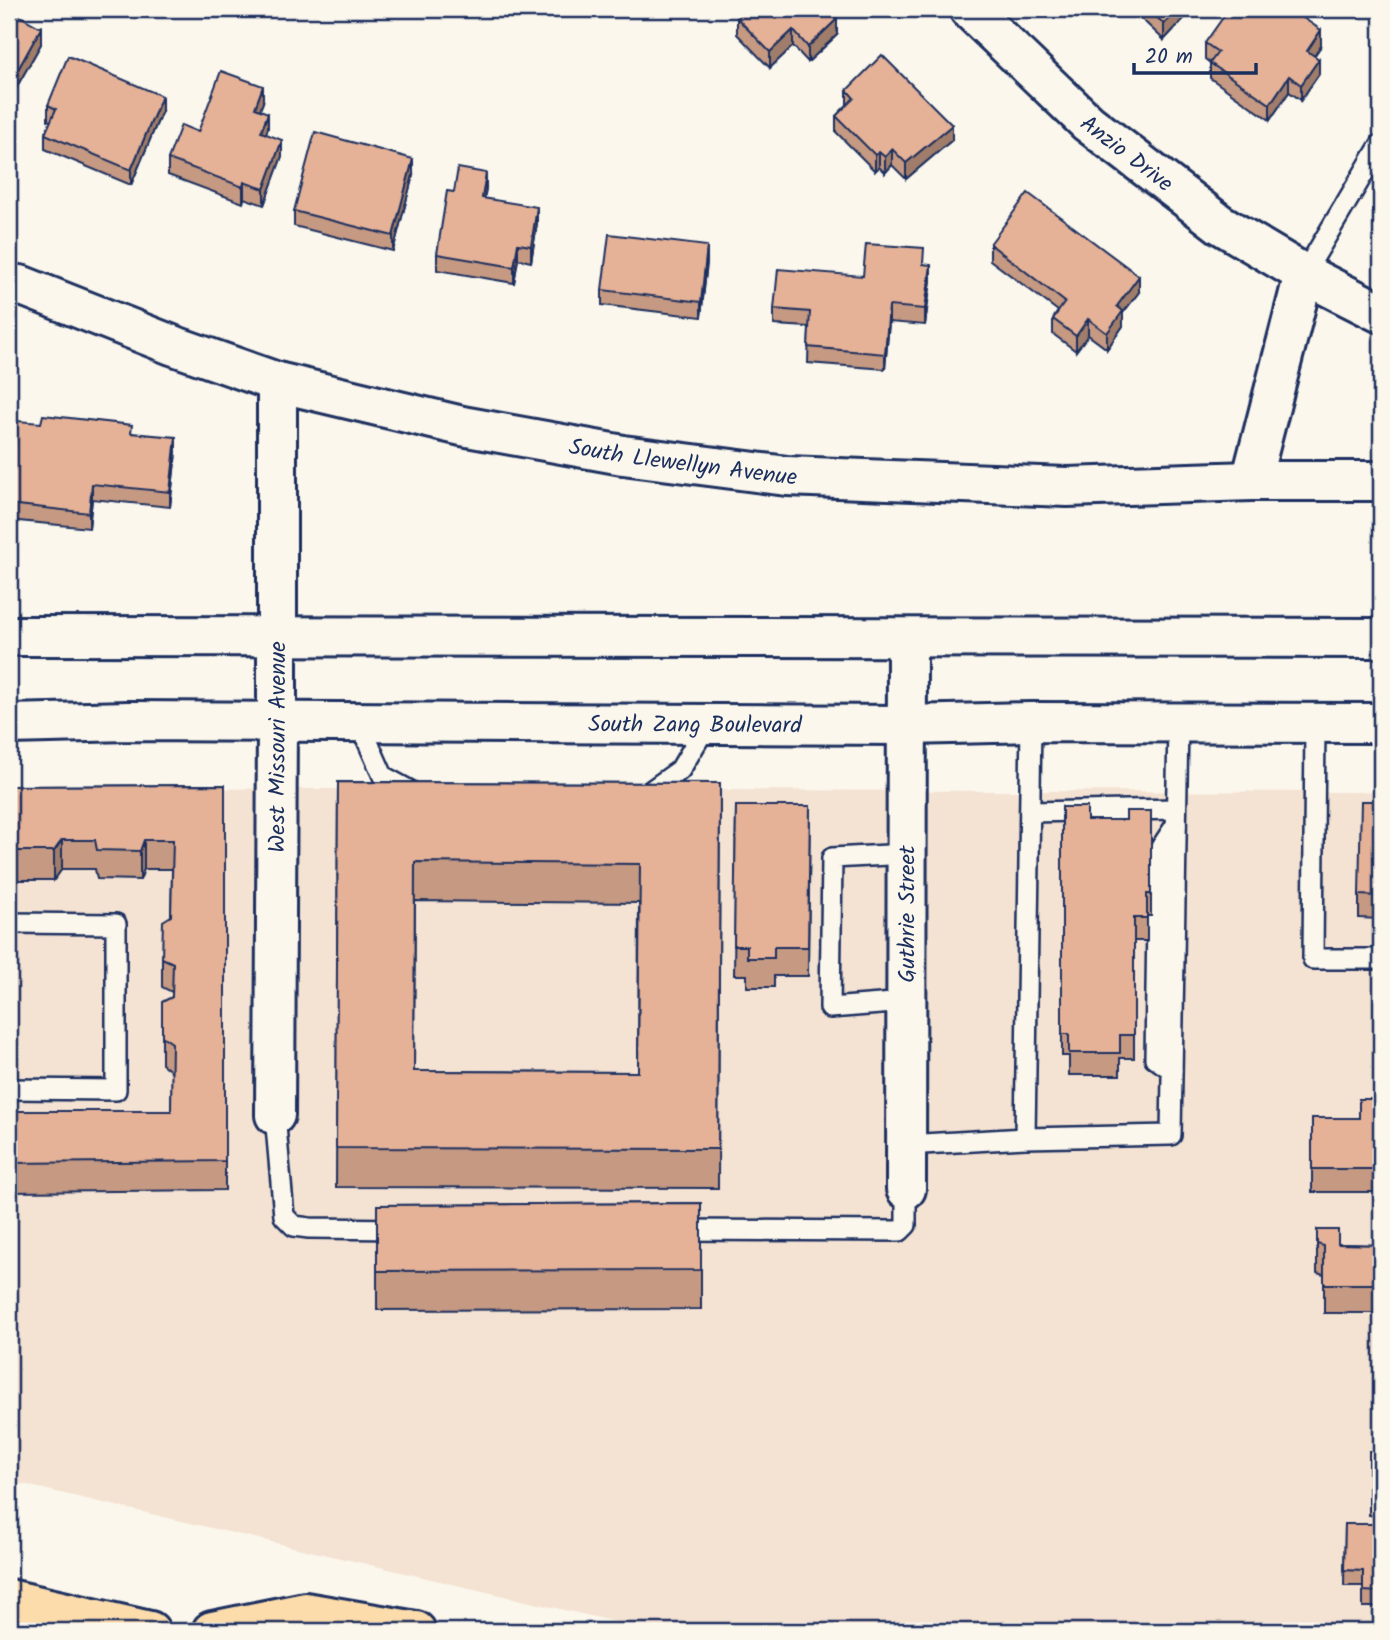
<svg xmlns="http://www.w3.org/2000/svg" width="1390" height="1640" font-family="Kalam,sans-serif">
<style>
.built{fill:#f4e2d2}
.lines{fill:none;stroke-linecap:round;stroke-linejoin:round}
.service-casing{stroke:#1b2f5e;stroke-width:24}
.minor-casing{stroke:#1b2f5e;stroke-width:44}
.tertiary-casing{stroke:#1b2f5e;stroke-width:44}
.motorway-casing{stroke:#1b2f5e;stroke-width:44}
.service{stroke:#fbf7ec;stroke-width:19}
.minor{stroke:#fbf7ec;stroke-width:38}
.tertiary{stroke:#fbf7ec;stroke-width:38}
.motorway{stroke:#fcdcab;stroke-width:38}
.wall{fill:#c59982;stroke:#1b2f5e;stroke-width:2;fill-rule:evenodd}
.shaded-wall{fill:#a07d6a;stroke:#1b2f5e;stroke-width:2}
.building{fill:#e5b297;stroke:#1b2f5e;stroke-width:2;fill-rule:evenodd}
.labels{text-anchor:middle;stroke-width:7;stroke-linejoin:round;paint-order:stroke}
.street-label{font-size:23px;fill:#1b2f5e;stroke:#fbf7ec}
</style>
<rect width="100%" height="100%" fill="#fbf7ec"/>
<filter id="ink" filterUnits="userSpaceOnUse"><feTurbulence type="fractalNoise" baseFrequency=".0143" numOctaves="2"/><feDisplacementMap in="SourceGraphic" scale="14" xChannelSelector="R" yChannelSelector="G"/><feConvolveMatrix kernelMatrix="1 2 1 2 8 2 1 2 1" color-interpolation-filters="sRGB"/></filter>
<g filter="url(#ink)">
<!-- built -->
<polygon class="built" points="9,788 1381,792 1381,1631 655,1631 9,1481"/>
<g class="lines">
<!-- service casing -->
<g class="service-casing">
<g id="service">
<polyline points="1304,274 1381,144"/>
<polyline points="359,722 383,776 416,794"/>
<polyline points="1031,722 1025,1138 1171,1135 1178,723"/>
<polyline points="1315,723 1313,959 1381,959"/>
<polyline points="642,797 680,770 708,723"/>
<polyline points="1030,812 1176,809"/>
<polyline points="9,923 116,924 116,1090 9,1089"/>
<polyline points="906,1002 830,1008 832,858 907,854"/>
<polyline points="1172,1070 1155,1058 1158,852 1176,825"/>
<polyline points="275,1115 284,1216 294,1226 309,1228 401,1229"/>
<polyline points="906,1145 1025,1138"/>
<polyline points="676,1230 900,1231 906,1225 906,1189"/>
</g>
</g>
<!-- minor casing -->
<g class="minor-casing">
<g id="minor">
<path id="s1" d="M969 9 1088 123 1220 224 1304 274 1381 313"/>
<path id="s2" d="M9 285H20L172 345 277 382 462 426 623 455 787 476 1067 487 1251 481H1381"/>
<polyline points="1251,481 1304,274"/>
<path id="s3" d="M275 1115 277 722V382"/>
<path id="s4" d="M906 1189 907 638"/>
</g>
</g>
<!-- tertiary casing -->
<g class="tertiary-casing">
<g id="tertiary">
<polyline points="9,636 1381,638"/>
<path id="s5" d="M9 724 129 721 908 725 1031 722 1381 723"/>
</g>
</g>
<!-- motorway casing -->
<g class="motorway-casing">
<g id="motorway">
<polyline points="9,1599 150,1631"/>
<polyline points="212,1631 305,1612 416,1631"/>
</g>
</g>
<!-- service -->
<use href="#service" class="service"/>
<!-- minor -->
<use href="#minor" class="minor"/>
<!-- tertiary -->
<use href="#tertiary" class="tertiary"/>
<!-- motorway -->
<use href="#motorway" class="motorway"/>
</g>
<!-- wall -->
<g class="wall">
<polygon points="1131,9 1193,9 1164,40"/>
<polygon points="9,10 41,44 11,97 9,96"/>
<polygon points="737,18 837,35 808,62 793,46 770,68 737,34"/>
<polygon points="1205,43 1321,46 1314,56 1319,74 1301,100 1289,92 1270,120 1210,78 1210,63 1205,59"/>
<polygon points="847,90 952,140 906,179 892,165 885,173 879,167 875,171 836,132 836,116 847,105"/>
<polygon points="263,102 260,109 268,128 266,134 282,156 264,205 244,198 243,203 168,175 168,159 198,132"/>
<polygon points="48,105 162,111 131,185 45,149 45,134 51,122 48,120"/>
<polygon points="413,175 393,251 294,226 294,211"/>
<polygon points="486,188 484,198 537,223 531,262 518,259 514,283 437,270 437,254 454,192"/>
<polygon points="990,244 1139,292 1123,313 1123,326 1107,349 1088,335 1076,351 1053,334 1053,319 1058,311 990,260"/>
<polygon points="707,262 701,317 602,305 602,290"/>
<polygon points="924,264 931,280 925,325 889,322 885,369 808,363 809,327 774,325 774,309 863,276"/>
<polygon points="132,433 176,452 170,507 92,499 89,528 9,520 9,497"/>
<path d="M338 782 720 783 718 1188 336 1187ZM415 901 639 903 638 1072 414 1071Z"/>
<polygon points="225,785 225,1190 9,1192 9,1111 171,1111 172,1072 162,1064 162,1002 172,997 172,992 162,987 162,958 171,916 172,869 144,869 140,880 97,879 95,869 62,869 54,880 18,880 11,869 9,869 9,786"/>
<polygon points="1381,801 1381,919 1359,918 1359,895"/>
<polygon points="736,806 810,806 808,976 774,976 774,987 747,987 747,975 734,975"/>
<polygon points="1062,807 1087,820 1126,820 1151,811 1151,916 1147,916 1147,941 1134,941 1134,1058 1120,1058 1120,1075 1069,1075 1069,1056 1062,1056"/>
<polygon points="1381,1099 1381,1192 1312,1192 1312,1118 1359,1118"/>
<polygon points="701,1203 701,1309 377,1310 377,1205"/>
<polygon points="1317,1230 1338,1244 1381,1245 1381,1313 1324,1313 1324,1275 1317,1273"/>
<polygon points="1369,1451 1381,1451 1381,1516 1369,1515"/>
<polygon points="1345,1524 1381,1524 1381,1607 1363,1607 1363,1586 1344,1586"/>
</g>
<!-- shaded-wall -->
<g class="shaded-wall">
<polygon points="1179,9 1193,9 1164,40 1164,24"/>
<polygon points="837,19 837,35 808,62 808,47"/>
<polygon points="41,28 41,44 11,97 11,82"/>
<polygon points="793,30 793,46 770,68 770,52"/>
<polygon points="1321,30 1321,46 1307,66 1307,51"/>
<polygon points="1319,59 1319,74 1301,100 1301,85"/>
<polygon points="1289,76 1289,92 1270,120 1270,104"/>
<polygon points="263,86 263,102 255,123 255,108"/>
<polygon points="162,96 162,111 131,185 131,170"/>
<polygon points="268,113 268,128 261,147 261,132"/>
<polygon points="952,125 952,140 906,179 906,163"/>
<polygon points="282,140 282,156 264,205 264,189"/>
<polygon points="892,149 892,165 885,173 885,157"/>
<polygon points="879,152 879,167 875,171 875,155"/>
<polygon points="413,159 413,175 393,251 393,236"/>
<polygon points="486,173 486,188 482,214 482,198"/>
<polygon points="244,182 244,198 243,203 243,187"/>
<polygon points="537,207 537,223 531,262 531,246"/>
<polygon points="518,244 518,259 514,283 514,267"/>
<polygon points="707,246 707,262 701,317 701,302"/>
<polygon points="931,265 931,280 925,325 925,309"/>
<polygon points="1139,276 1139,292 1123,313 1123,326 1107,349 1107,333 1117,306"/>
<polygon points="889,306 889,322 885,369 885,354"/>
<polygon points="1088,319 1088,335 1076,351 1076,336"/>
<polygon points="176,437 176,452 170,507 170,492"/>
<polygon points="92,484 92,499 89,528 89,513"/>
<polygon points="62,840 62,869 54,880 54,851"/>
<polygon points="144,840 144,869 140,880 140,851"/>
</g>
<!-- building -->
<g class="building">
<polygon points="747,9 826,9 837,19 808,47 793,30 770,52 737,18"/>
<polygon points="1148,9 1179,9 1164,24"/>
<polygon points="1229,9 1290,9 1321,30 1307,51 1319,59 1301,85 1289,76 1270,104 1210,63 1218,52 1205,43"/>
<polygon points="9,10 41,28 11,82 9,81"/>
<polygon points="882,55 952,125 906,163 892,149 885,157 879,152 875,155 836,116 854,98 847,90"/>
<polygon points="68,56 162,96 131,170 45,134 56,109 48,105"/>
<polygon points="221,71 263,86 255,108 268,113 261,132 282,140 264,189 244,182 243,187 168,159 181,125 198,132"/>
<polygon points="315,132 413,159 393,236 294,211"/>
<polygon points="458,168 486,173 482,198 537,207 531,246 518,244 514,267 437,254 447,191 454,192"/>
<polygon points="1028,193 1139,276 1117,306 1123,311 1107,333 1088,319 1076,336 1053,319 1065,302 990,244"/>
<polygon points="609,234 707,246 701,302 602,290"/>
<polygon points="866,244 924,248 923,264 931,265 925,309 889,306 885,354 808,347 810,312 774,309 778,269 863,276"/>
<polygon points="43,415 132,425 131,433 176,437 170,492 92,484 89,513 9,504 17,421 41,423"/>
<path d="M338 782 720 783 718 1149 336 1148ZM415 862 640 864 638 1072 414 1071Z"/>
<polygon points="225,785 225,1161 9,1163 9,1111 171,1111 172,1043 162,1036 162,1002 172,997 173,963 162,958 163,921 171,916 173,840 144,840 140,851 97,850 95,840 62,840 54,851 18,851 11,840 9,840 9,786"/>
<polygon points="1361,801 1381,801 1381,896 1359,895"/>
<polygon points="736,806 810,806 808,947 774,947 774,958 747,958 747,946 734,946"/>
<polygon points="1062,807 1087,807 1087,820 1126,820 1126,811 1151,811 1151,894 1147,894 1147,918 1134,918 1134,1035 1120,1035 1120,1053 1069,1053 1069,1034 1062,1034"/>
<polygon points="1359,1099 1381,1099 1381,1169 1312,1169 1312,1118 1359,1118"/>
<polygon points="701,1203 701,1270 377,1271 377,1205"/>
<polygon points="1317,1230 1338,1230 1338,1244 1381,1245 1381,1284 1324,1284 1324,1246 1317,1244"/>
<rect x="1369" y="1451" width="12" height="49"/>
<polygon points="1345,1524 1381,1524 1381,1592 1363,1591 1363,1571 1344,1570"/>
</g>
</g>
<g class="labels">
<!-- street labels -->
<g class="street-label">
<text dy="8" stroke="none"><textPath href="#s1" startOffset="214">Anzio Drive</textPath></text>
<text dy="8" stroke="none"><textPath href="#s2" startOffset="700">South Llewellyn Avenue</textPath></text>
<text dy="8" stroke="none"><textPath href="#s5" startOffset="686">South Zang Boulevard</textPath></text>
<text dy="8" stroke="none"><textPath href="#s3" startOffset="368">West Missouri Avenue</textPath></text>
<text dy="8" stroke="none"><textPath href="#s4" startOffset="275">Guthrie Street</textPath></text>
</g>
</g>
<!-- margin -->
<rect width="1390" height="1640" fill="none" stroke="#fbf7ec" stroke-width="35"/>
<rect x="18" y="18" width="1355" height="1605" fill="none" stroke="#1b2f5e" stroke-width="2.5" filter="url(#ink)"/>
<!-- scale -->
<path d="M1134 63v10h122v-10" fill="none" stroke="#1b2f5e" stroke-width="3.5"/>
<text x="1145" y="63" font-size="21" fill="#1b2f5e" stroke="#fbf7ec" stroke-width="5" paint-order="stroke">20 m</text>
</svg>
